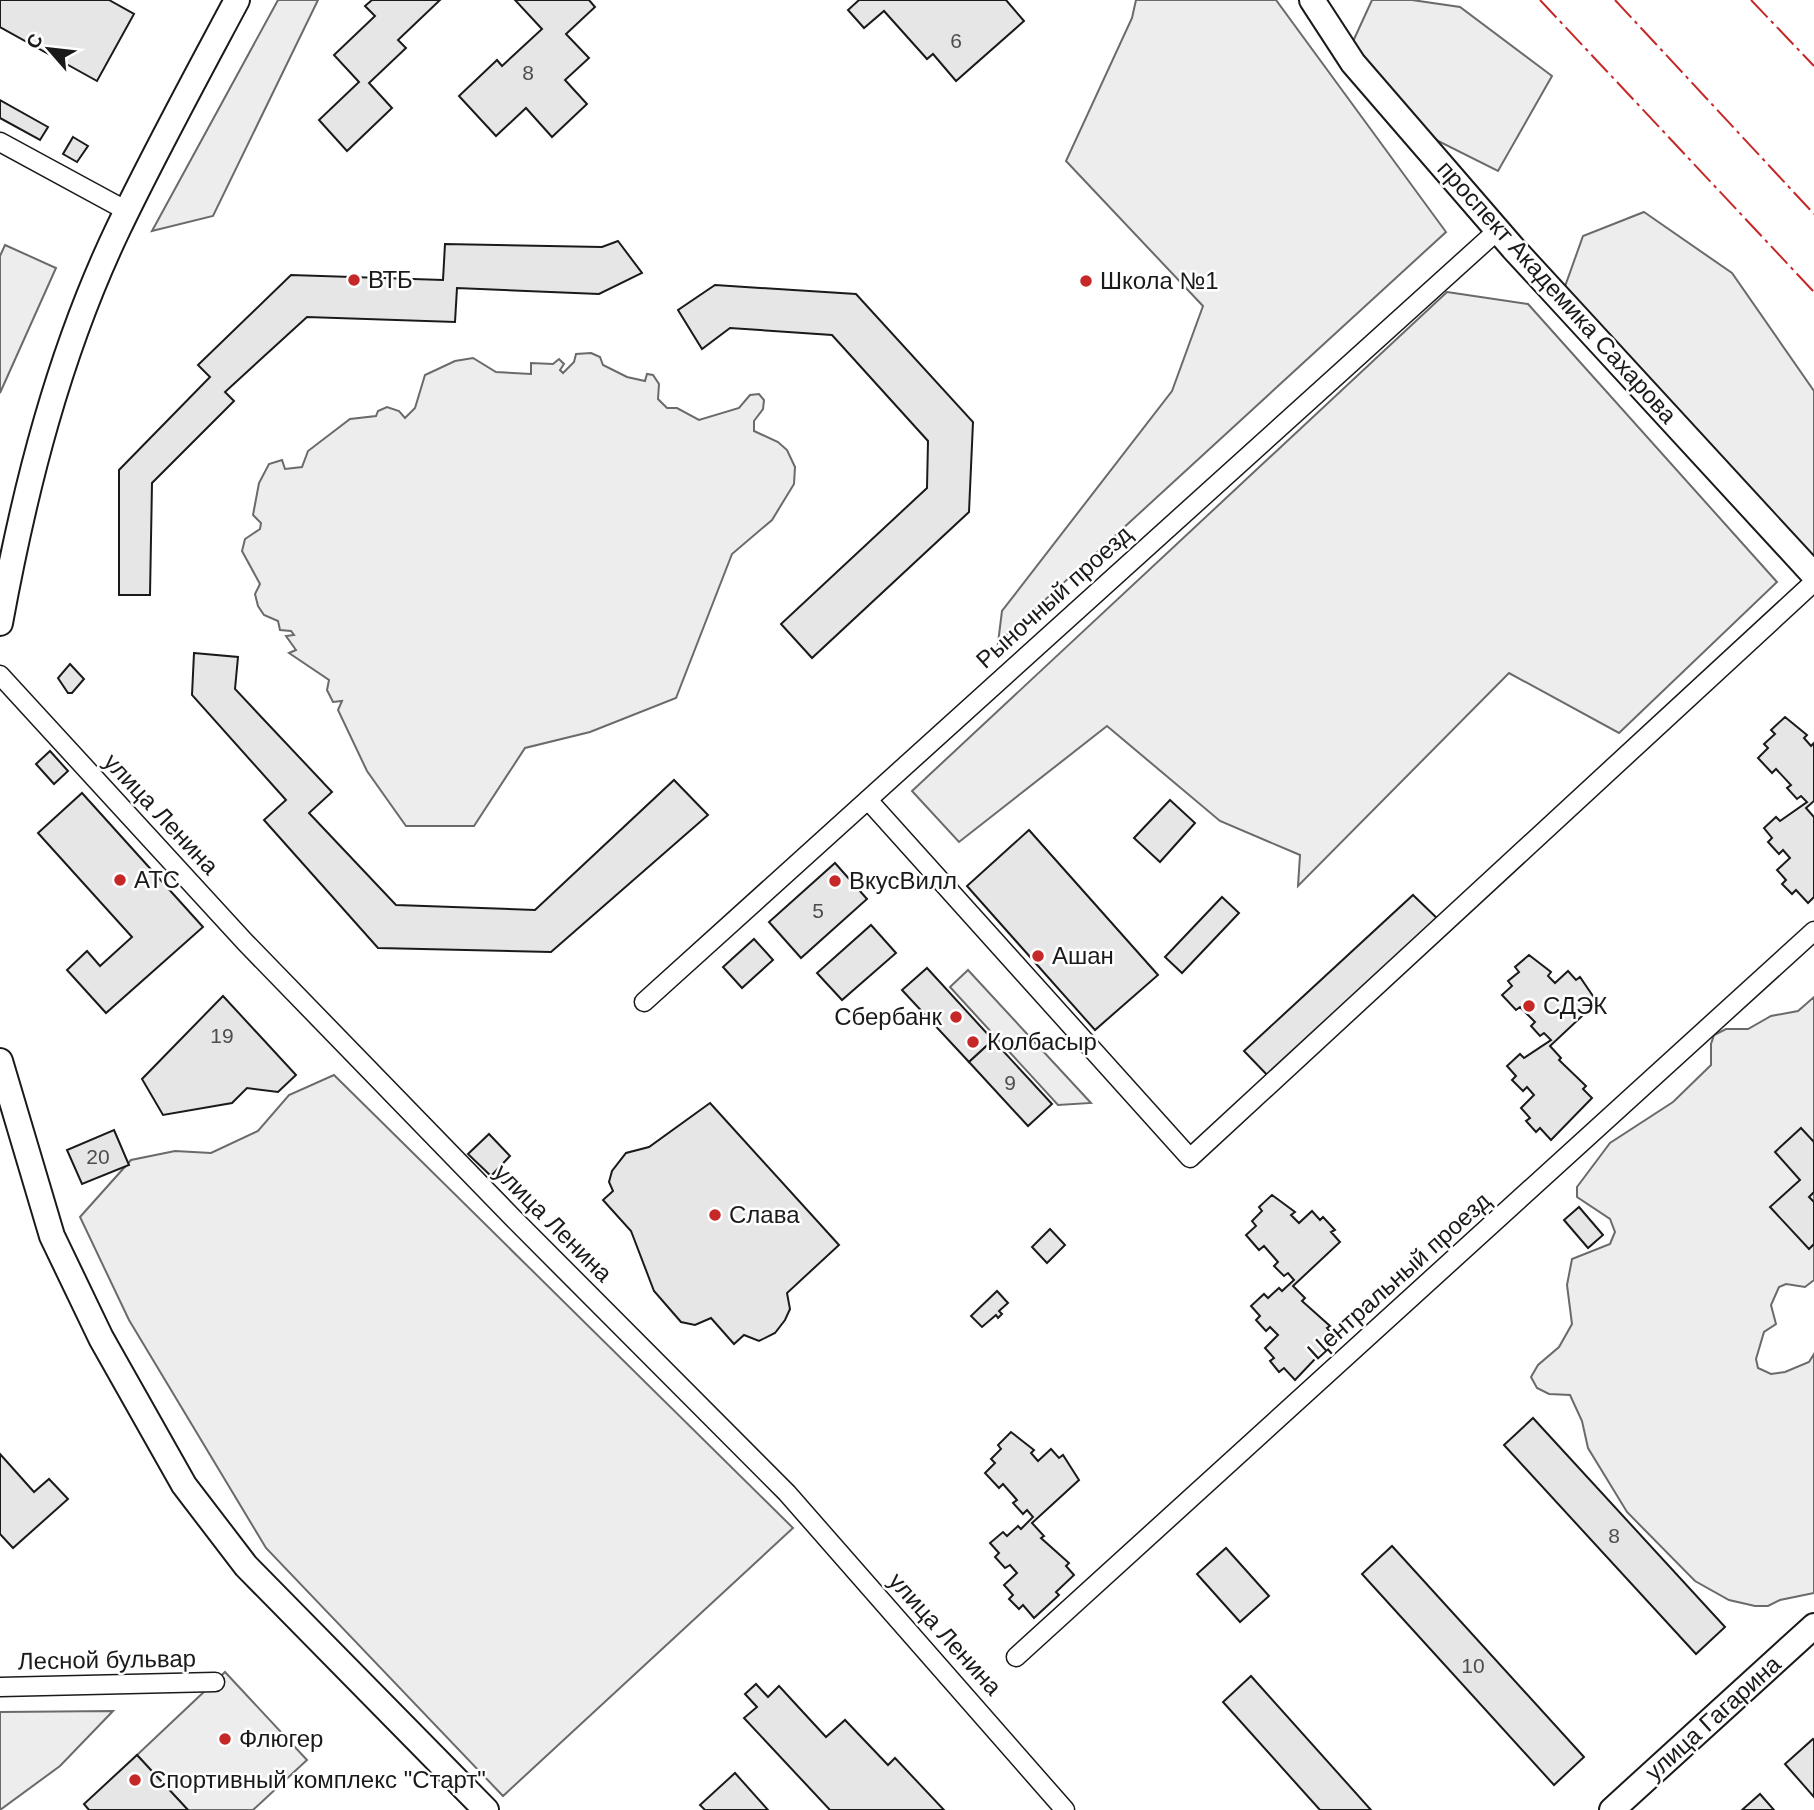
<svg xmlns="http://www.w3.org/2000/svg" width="1814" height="1810" font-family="Helvetica,sans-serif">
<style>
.built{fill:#ededed;stroke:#6a6a6a;stroke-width:2}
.building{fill:#e6e6e6;stroke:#1a1a1a;stroke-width:2}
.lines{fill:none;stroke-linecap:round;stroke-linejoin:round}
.street-casing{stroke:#1a1a1a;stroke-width:21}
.secondary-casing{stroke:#1a1a1a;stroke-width:28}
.street{stroke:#fff;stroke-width:18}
.secondary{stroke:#fff;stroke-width:24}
.power{stroke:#c62828;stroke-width:2;stroke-dasharray:24 5 3.5 5;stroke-linecap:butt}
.poi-dot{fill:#c62828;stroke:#fff;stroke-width:2.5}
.labels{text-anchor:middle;stroke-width:5;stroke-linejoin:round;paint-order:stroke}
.number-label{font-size:21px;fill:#4d4d4d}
.poi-label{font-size:24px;fill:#1a1a1a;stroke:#fff;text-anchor:start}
.street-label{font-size:24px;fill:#1a1a1a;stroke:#fff}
</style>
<rect width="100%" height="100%" fill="#fff"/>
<!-- built -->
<g class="built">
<polygon points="278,0 318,0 213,216 152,231"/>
<polygon points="1136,0 1276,0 1446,232 998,643 1002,611 1172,391 1203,306 1066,161 1132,18"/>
<polygon points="1372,0 1412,0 1460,7 1552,76 1498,171 1404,124 1350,48"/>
<polygon points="1644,212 1732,273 1814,391 1814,566 1563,292 1583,236"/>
<polygon points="5,245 56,268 0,393 0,256"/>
<polygon points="1447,292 1528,304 1777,582 1619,733 1509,673 1298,886 1300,855 1220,821 1107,726 959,842 912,791"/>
<polygon points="591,353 600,357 603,365 627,377 645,381 647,374 653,375 659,384 658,399 667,408 677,408 699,420 739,408 750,395 759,394 764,400 763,409 754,421 754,431 778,442 787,450 795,467 794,484 772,520 732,554 676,698 590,732 525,748 474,826 406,826 367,771 338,710 342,701 333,702 327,690 329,680 289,653 296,650 286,636 294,635 291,631 280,630 278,621 264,615 258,606 255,594 260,584 242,551 245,539 260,529 261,523 253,515 259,483 269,464 282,460 285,469 302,467 308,451 350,419 376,416 378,411 387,407 399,411 405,418 415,408 425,375 455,361 473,358 496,372 531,374 531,363 553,364 559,359 564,364 560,370 563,373 574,362 576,354"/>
<polygon points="968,970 1091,1103 1058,1105 950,987"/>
<polygon points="1814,997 1814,1280 1805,1287 1786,1284 1779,1287 1771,1305 1776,1324 1764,1332 1756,1359 1758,1368 1771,1374 1785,1372 1809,1362 1814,1354 1814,1593 1780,1600 1768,1606 1755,1606 1729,1600 1695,1581 1627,1512 1588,1448 1582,1421 1570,1395 1549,1394 1537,1388 1531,1377 1538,1365 1559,1347 1572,1324 1567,1285 1572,1259 1610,1244 1615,1232 1610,1219 1577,1197 1577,1187 1610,1143 1673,1102 1711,1065 1711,1044 1714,1035 1726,1029 1748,1029 1771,1016 1798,1011"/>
<polygon points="334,1075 793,1528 503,1796 266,1548 129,1320 80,1217 131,1160 175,1151 211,1153 258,1131 289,1095"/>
<polygon points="225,1672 307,1760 253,1810 188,1810 137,1755"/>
<polygon points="113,1711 60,1766 0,1810 0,1712"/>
</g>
<!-- building -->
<g class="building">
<polygon points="0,0 109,0 134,14 97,81 0,27"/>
<polygon points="372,0 440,0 398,40 406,48 369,83 392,108 347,151 319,120 359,82 334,55 375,16 365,6"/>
<polygon points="515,0 589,0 595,7 566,34 589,58 565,80 587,104 552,137 526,108 496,136 459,96 497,60 502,66 542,29"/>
<polygon points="859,0 1006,0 1024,21 956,81 933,54 927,59 884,11 864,28 848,10"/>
<polygon points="0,100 48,127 40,140 0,118"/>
<polygon points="73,137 88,146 77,162 63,154"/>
<polygon points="618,241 642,273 599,294 457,288 455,322 307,317 225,392 234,401 152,483 150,595 119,595 119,470 210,377 198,365 291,275 443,280 445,244 602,247"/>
<polygon points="715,285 856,294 973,422 969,512 812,658 781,624 927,488 928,441 832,335 730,328 702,349 678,310"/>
<polygon points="194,653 238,657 235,689 332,792 309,813 396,905 535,910 674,780 708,815 551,952 378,948 264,820 286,800 192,695"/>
<polygon points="70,664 84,679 72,693 68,693 58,678"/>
<polygon points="1785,717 1807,735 1804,738 1811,746 1814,743 1814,801 1806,808 1814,817 1814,897 1808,903 1796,890 1792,894 1782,884 1786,880 1777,870 1790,858 1783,850 1779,854 1768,842 1772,838 1764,828 1776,817 1780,821 1807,802 1801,796 1797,799 1787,788 1791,785 1776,769 1772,773 1758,758 1768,748 1764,744 1775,734 1771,730"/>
<polygon points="50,751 68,771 54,784 36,764"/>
<polygon points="82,793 203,927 106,1013 67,970 87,951 100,966 132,937 38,833"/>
<polygon points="1170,800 1195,823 1160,862 1134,838"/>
<polygon points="1029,830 1158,975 1095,1030 967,886"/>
<polygon points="835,863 867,899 801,958 769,922"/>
<polygon points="1413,895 1442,923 1273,1081 1244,1051"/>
<polygon points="1222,897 1239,913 1182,973 1165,957"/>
<polygon points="871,925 896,953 842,1000 817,973"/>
<polygon points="754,939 773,960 742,988 723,967"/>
<polygon points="1529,955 1551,972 1548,976 1555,983 1568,971 1576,980 1580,977 1597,1002 1550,1046 1561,1058 1559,1060 1586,1086 1583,1089 1592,1098 1551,1140 1540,1128 1536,1132 1526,1121 1530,1118 1521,1108 1534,1095 1527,1087 1523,1091 1512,1080 1516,1076 1507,1066 1520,1054 1524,1058 1551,1040 1544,1033 1540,1036 1531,1026 1535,1022 1520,1007 1516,1010 1502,995 1512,986 1508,981 1519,972 1515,967"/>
<polygon points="927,968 993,1040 969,1062 902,990"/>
<polygon points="223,996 296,1075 278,1092 247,1088 232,1103 163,1115 142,1079"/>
<polygon points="993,1040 1052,1104 1028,1126 969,1062"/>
<polygon points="710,1103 839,1245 787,1293 790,1309 785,1320 775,1333 759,1341 744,1335 734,1344 711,1318 695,1325 681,1322 654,1291 631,1231 603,1200 613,1191 609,1182 612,1171 626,1153 649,1147"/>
<polygon points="1801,1128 1814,1142 1814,1192 1809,1197 1814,1202 1814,1244 1809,1249 1770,1207 1800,1180 1775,1152"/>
<polygon points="114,1130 129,1165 82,1184 67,1150"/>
<polygon points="489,1134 510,1156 491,1176 468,1154"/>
<polygon points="1272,1195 1295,1212 1291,1215 1299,1223 1312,1211 1320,1220 1323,1217 1335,1230 1331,1232 1340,1242 1293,1286 1305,1298 1302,1301 1330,1326 1327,1328 1335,1338 1295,1380 1284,1368 1279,1372 1270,1361 1274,1358 1265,1348 1278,1335 1270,1327 1266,1331 1256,1320 1260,1316 1251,1306 1264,1294 1268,1298 1279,1288 1282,1291 1294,1280 1288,1273 1284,1276 1274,1266 1278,1262 1264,1246 1259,1250 1246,1235 1256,1226 1252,1221 1262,1211 1259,1207"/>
<polygon points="1579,1207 1603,1235 1588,1248 1564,1220"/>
<polygon points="1050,1229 1065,1245 1047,1263 1032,1247"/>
<polygon points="997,1291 1008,1303 999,1311 1002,1314 998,1318 996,1315 982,1327 971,1316"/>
<polygon points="1533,1418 1725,1627 1696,1654 1504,1445"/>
<polygon points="1011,1432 1034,1450 1031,1453 1038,1461 1051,1449 1059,1458 1063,1455 1079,1480 1032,1523 1044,1536 1041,1538 1069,1563 1066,1566 1074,1575 1056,1592 1059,1595 1034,1618 1023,1605 1019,1609 1009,1599 1013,1595 1004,1585 1017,1573 1010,1565 1005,1568 995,1557 999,1553 990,1543 1003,1532 1007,1536 1018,1526 1021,1529 1033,1517 1027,1510 1023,1514 1013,1503 1017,1500 1003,1484 999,1488 985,1473 995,1463 991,1459 1001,1449 998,1445"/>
<polygon points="0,1454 34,1492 49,1479 68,1499 13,1548 0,1534"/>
<polygon points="1392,1546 1584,1757 1554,1785 1362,1574"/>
<polygon points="1226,1548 1269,1596 1240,1622 1197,1574"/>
<polygon points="1251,1676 1371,1810 1320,1810 1223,1702"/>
<polygon points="756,1684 768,1697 779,1686 826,1737 845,1720 888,1765 895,1758 944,1810 830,1810 744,1718 757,1707 745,1694"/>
<polygon points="1813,1739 1814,1740 1814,1797 1785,1764"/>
<polygon points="137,1755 188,1810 89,1810 84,1804"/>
<polygon points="735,1773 768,1810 705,1810 700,1805"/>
<polygon points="1760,1794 1774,1810 1742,1810"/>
</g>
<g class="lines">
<!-- street casing -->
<g class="street-casing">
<g id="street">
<polyline points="0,142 127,211"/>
<polyline points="0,675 245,942 513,1218 787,1493 1065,1810"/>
<polyline points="868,800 1190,1158 1814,582"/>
<polyline points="644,1002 1498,230"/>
<polyline points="1016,1657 1814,931"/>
<polyline points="0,1687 215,1682"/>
</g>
</g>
<!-- secondary casing -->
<g class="secondary-casing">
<g id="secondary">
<polyline points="1312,0 1353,63 1513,248 1814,575"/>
<path d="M0 623C25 487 59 352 119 227 156 150 197 75 237 0"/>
<polyline points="0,1061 52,1236 101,1338 184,1485 246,1566 486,1810"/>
<polyline points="1612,1810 1814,1626"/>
</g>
</g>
<!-- street -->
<use href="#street" class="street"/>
<!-- secondary -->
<use href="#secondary" class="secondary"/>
<!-- power -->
<g class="power">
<polyline points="1540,0 1814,292"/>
<polyline points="1615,0 1814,214"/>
<polyline points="1751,0 1814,66"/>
</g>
</g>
<!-- markers -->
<g class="poi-dot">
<circle cx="354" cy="280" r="7"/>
<circle cx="1086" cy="281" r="7"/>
<circle cx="120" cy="880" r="7"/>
<circle cx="835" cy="881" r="7"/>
<circle cx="1038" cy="956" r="7"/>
<circle cx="1529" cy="1006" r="7"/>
<circle cx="956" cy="1017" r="7"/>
<circle cx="973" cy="1042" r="7"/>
<circle cx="715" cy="1215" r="7"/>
<circle cx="225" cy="1739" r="7"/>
<circle cx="135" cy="1780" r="7"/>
</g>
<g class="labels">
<!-- number labels -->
<g class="number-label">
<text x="956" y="48">6</text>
<text x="528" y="80">8</text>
<text x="818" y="918">5</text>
<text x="222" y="1043">19</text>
<text x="1010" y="1090">9</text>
<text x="98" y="1164">20</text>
<text x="1614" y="1543">8</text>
<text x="1473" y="1673">10</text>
</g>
<!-- poi labels -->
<g class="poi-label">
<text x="368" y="288">ВТБ</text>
<text x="1100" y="289">Школа №1</text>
<text x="134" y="888">АТС</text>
<text x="849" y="889">ВкусВилл</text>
<text x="1052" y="964">Ашан</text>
<text x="1543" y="1014">СДЭК</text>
<text x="942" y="1025" text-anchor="end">Сбербанк</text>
<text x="987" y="1050">Колбасыр</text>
<text x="729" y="1223">Слава</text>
<text x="239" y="1747">Флюгер</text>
<text x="149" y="1788">Спортивный комплекс "Старт"</text>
</g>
<!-- street labels -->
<g class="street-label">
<text transform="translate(1557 292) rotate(48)" y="8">проспект Академика Сахарова</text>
<text transform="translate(1054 597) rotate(-42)" y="8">Рыночный проезд</text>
<text transform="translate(161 814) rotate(47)" y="8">улица Ленина</text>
<text transform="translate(553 1223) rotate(45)" y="8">улица Ленина</text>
<text transform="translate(1399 1276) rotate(-42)" y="8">Центральный проезд</text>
<text transform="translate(945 1634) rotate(48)" y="8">улица Ленина</text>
<text transform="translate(107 1660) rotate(-1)" y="8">Лесной бульвар</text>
<text transform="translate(1713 1718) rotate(-42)" y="8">улица Гагарина</text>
</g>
</g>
<!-- north arrow -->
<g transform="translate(49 49) rotate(298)" stroke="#ffffff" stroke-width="5" paint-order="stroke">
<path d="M0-5L12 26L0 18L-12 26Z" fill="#1a1a1a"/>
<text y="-10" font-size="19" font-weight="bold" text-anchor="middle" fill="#1a1a1a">С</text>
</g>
</svg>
